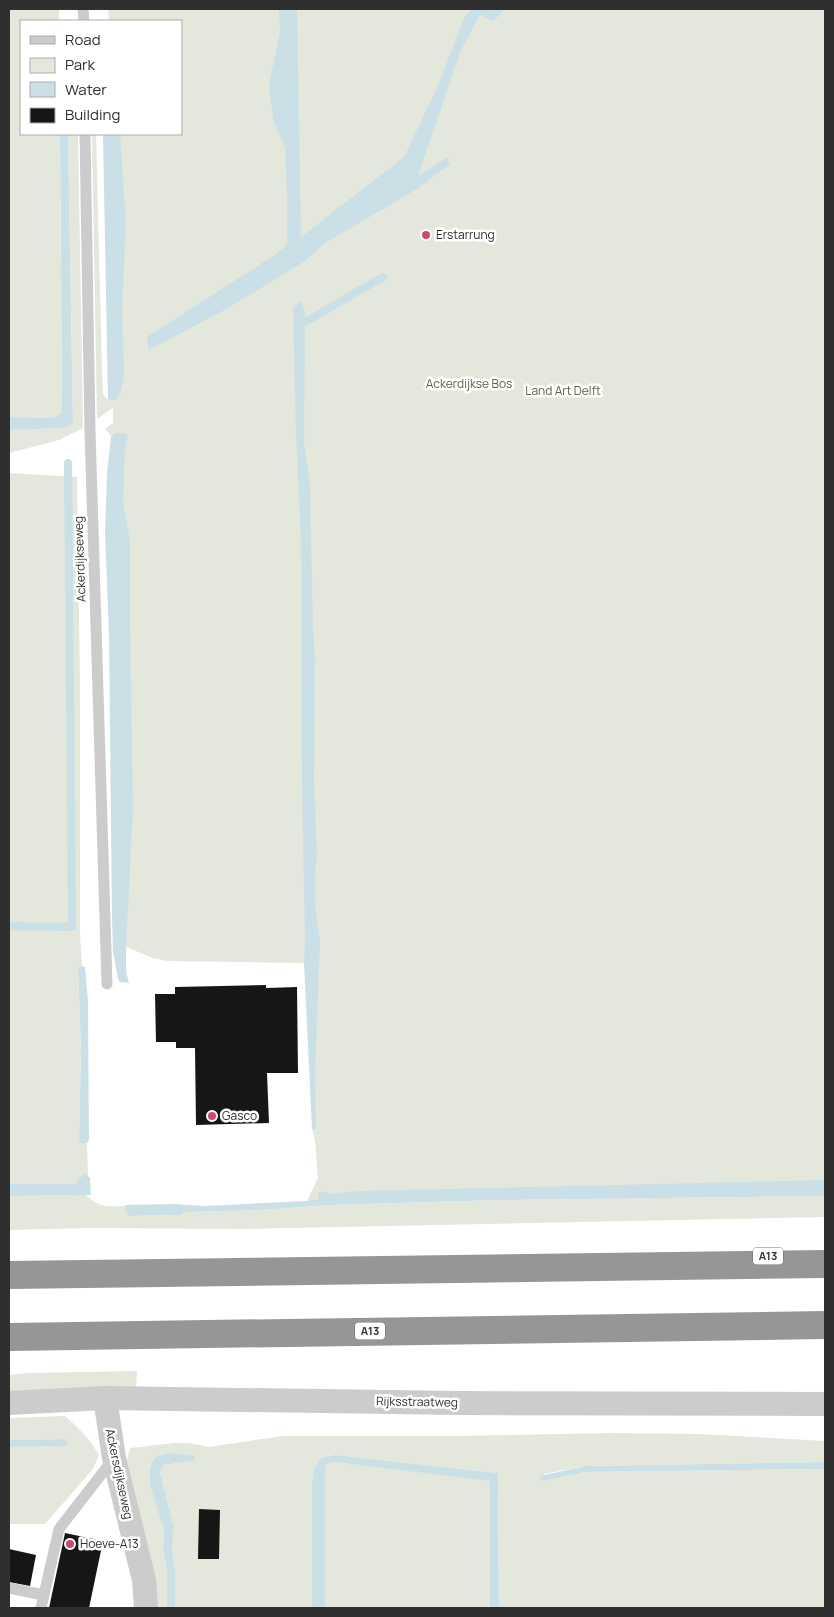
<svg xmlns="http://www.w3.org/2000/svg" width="834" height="1617" font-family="Manrope,sans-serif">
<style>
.green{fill:#e4e7dc}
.water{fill:#cae0e6}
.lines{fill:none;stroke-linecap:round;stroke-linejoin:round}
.stream{stroke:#cae0e6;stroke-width:8}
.building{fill:#161616}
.service{stroke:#ccc;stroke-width:11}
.minor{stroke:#ccc;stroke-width:24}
.motorway{stroke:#969696;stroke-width:28}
.poi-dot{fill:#cf486c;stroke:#fff;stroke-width:2}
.labels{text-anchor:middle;stroke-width:5;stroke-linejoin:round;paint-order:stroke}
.shield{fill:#fff;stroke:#6d6d6d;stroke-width:1}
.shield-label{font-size:11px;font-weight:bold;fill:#2f2f2f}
.poi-label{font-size:12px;fill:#2f2f2f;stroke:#fff;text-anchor:start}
.park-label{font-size:12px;fill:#596542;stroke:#fff}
.street-label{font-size:12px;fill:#2f2f2f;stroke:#fff}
</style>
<rect width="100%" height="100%" fill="#fff"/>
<!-- green -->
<g class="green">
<polygon points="9,9 59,9 59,21 21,21 21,134 60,134 62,412 54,418 9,417"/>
<polygon points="108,9 825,9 825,1188 319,1199 307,1201 318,1178 315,1140 312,1129 314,1129 304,957 304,963 166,961 153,958 126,947 113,433 111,436 105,429 113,423 113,408 97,419 92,134 96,134 102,367 103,394 108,400 113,399 110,134 181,134 181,21 109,21"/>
<polygon points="68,134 78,134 83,428 59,440 9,453 9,430 11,429 62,428 73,421"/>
<polygon points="10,473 77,477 80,685 80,934 82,966 78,968 81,1050 79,1140 81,1143 87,1143 88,1176 86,1174 75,1184 9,1184 9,474"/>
<path d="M74 1195H86C100 1209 108 1206 126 1206L125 1210 128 1216 182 1215V1212L262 1210 331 1205 502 1200 825 1196V1217L247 1229 90 1228 9 1230V1196Z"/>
<polygon points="137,1371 136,1389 9,1393 9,1375 27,1373"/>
<path d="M65 1416C79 1428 90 1439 99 1455L93 1469 45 1524H9V1447L66 1446V1439L9 1440V1418Z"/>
<polygon points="611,1433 699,1434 825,1441 825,1462 585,1466 544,1474 545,1481 585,1472 825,1469 825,1608 499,1608 498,1473 336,1455 327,1456 316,1463 312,1481 312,1608 175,1608 175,1570 172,1549 174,1527 160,1472 163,1465 194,1461 158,1456 158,1507 164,1529 163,1550 167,1570 167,1608 152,1608 127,1459 130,1448 175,1443 189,1443 209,1447 283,1436 457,1436"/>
<polygon points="334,1462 491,1480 490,1608 325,1608 325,1468 327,1464"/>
</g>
<!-- water -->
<g class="water">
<polygon points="279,9 297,9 301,237 404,157 438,86 464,18 471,9 504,9 494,21 480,15 461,50 418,176 447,157 450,164 420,187 324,244 305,261 228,308 149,350 147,337 273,256 287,245 287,191 285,148 273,119 269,85 280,31"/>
<polygon points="60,134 68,134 73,421 70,426 62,428 9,430 9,417 54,418 62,412"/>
<polygon points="103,134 120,134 126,223 122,312 124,374 121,390 117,399 108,400"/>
<polygon points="302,302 305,314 304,443 310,484 313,629 315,657 314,780 317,855 315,873 315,906 320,940 315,1073 316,1129 312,1129 304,963 305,941 302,783 301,539 296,435 293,306"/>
<polygon points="114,433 122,433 128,435 125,448 123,502 130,541 130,629 133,808 126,947 126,971 129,983 120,982 118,979 113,951 112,918 109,636 105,533 107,474 111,436"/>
<polygon points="82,966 85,967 88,1002 89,1140 87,1143 81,1143 79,1140 81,1050 78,968"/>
<polygon points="84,1174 86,1174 90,1178 91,1195 9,1196 9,1184 75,1184"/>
<polygon points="825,1180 825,1196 502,1200 331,1205 262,1210 183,1212 182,1215 128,1216 125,1210 126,1205 173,1204 206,1206 307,1201 318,1199 318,1193 323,1191 330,1194 360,1191"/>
<polygon points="66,1439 67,1446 9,1447 9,1440"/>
<polygon points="172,1453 194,1456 195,1458 194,1461 163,1465 160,1472 174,1527 172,1549 175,1570 175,1608 167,1608 167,1570 163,1550 164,1529 150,1485 150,1470 153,1460 158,1456"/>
<path d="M336 1455 498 1473 499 1608H490V1481L334 1462 327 1464 325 1468V1608H312V1481C316 1463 315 1457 336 1455Z"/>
<polygon points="825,1462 825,1469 585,1472 545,1481 541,1480 540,1476 585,1466"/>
</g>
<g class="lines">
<!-- stream -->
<g class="stream">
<polyline points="305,322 383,277"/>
<polyline points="9,926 72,927 68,463"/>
</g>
</g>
<!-- building -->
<g class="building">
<polygon points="266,985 266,988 297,987 298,1073 267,1073 269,1123 196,1125 195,1048 176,1048 176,1042 156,1042 155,994 175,994 175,987"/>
<polygon points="199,1509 220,1510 219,1559 198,1559"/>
<polygon points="65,1533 103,1541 89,1608 49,1608"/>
<polygon points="9,1549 36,1555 30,1586 9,1582"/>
</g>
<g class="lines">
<!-- service -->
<g class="service">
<polyline points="83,9 84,21"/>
<polyline points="85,134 90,431 107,984"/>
<polyline points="9,1588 44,1595"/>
<polyline points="41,1608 59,1529 114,1458"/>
</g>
<!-- minor -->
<g class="minor">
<polyline points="105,1398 114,1458 144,1580 146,1608"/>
<polyline points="9,1403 105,1398 459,1403 825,1404"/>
</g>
<!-- motorway -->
<g class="motorway">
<polyline points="9,1275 825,1264"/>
<polyline points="9,1337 825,1325"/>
</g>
</g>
<!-- markers -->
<g class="poi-dot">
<circle cx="426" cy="235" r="5"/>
<circle cx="212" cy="1116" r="5"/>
<circle cx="70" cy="1544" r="5"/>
</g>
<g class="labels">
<!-- shield labels -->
<g class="shield">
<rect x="753" y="1247.5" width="30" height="17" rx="4"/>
<rect x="355" y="1322.5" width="30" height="17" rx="4"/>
</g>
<g class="shield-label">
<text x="768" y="1260">A13</text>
<text x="370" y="1335">A13</text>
</g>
<!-- poi labels -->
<g class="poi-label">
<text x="436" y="239">Erstarrung</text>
<text x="222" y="1120">Gasco</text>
<text x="80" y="1548">Hoeve-A13</text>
</g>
<!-- park labels -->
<g class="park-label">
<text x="469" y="388">Ackerdijkse Bos</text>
<text x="563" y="395">Land Art Delft</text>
</g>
<!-- street labels -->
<g class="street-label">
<text transform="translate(80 559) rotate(-92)" y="4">Ackerdijkseweg</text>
<text transform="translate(417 1402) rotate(1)" y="4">Rijksstraatweg</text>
<text transform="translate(119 1474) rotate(78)" y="4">Ackersdijkseweg</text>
</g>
</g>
<!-- border -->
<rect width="834" height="1617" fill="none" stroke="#2f2f2f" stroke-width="20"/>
<!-- legend -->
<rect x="20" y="20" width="162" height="115" fill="#ffffff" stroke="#acacac"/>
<rect x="30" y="36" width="25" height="8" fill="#cccccc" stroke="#acacac"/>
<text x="65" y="45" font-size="15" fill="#2f2f2f">Road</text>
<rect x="30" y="58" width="25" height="15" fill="#e4e7dc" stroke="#acacac"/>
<text x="65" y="70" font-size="15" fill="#2f2f2f">Park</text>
<rect x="30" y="82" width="25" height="15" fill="#cae0e6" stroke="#acacac"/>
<text x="65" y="95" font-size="15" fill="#2f2f2f">Water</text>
<rect x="30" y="108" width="25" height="15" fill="#161616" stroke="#acacac"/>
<text x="65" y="120" font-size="15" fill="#2f2f2f">Building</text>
</svg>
